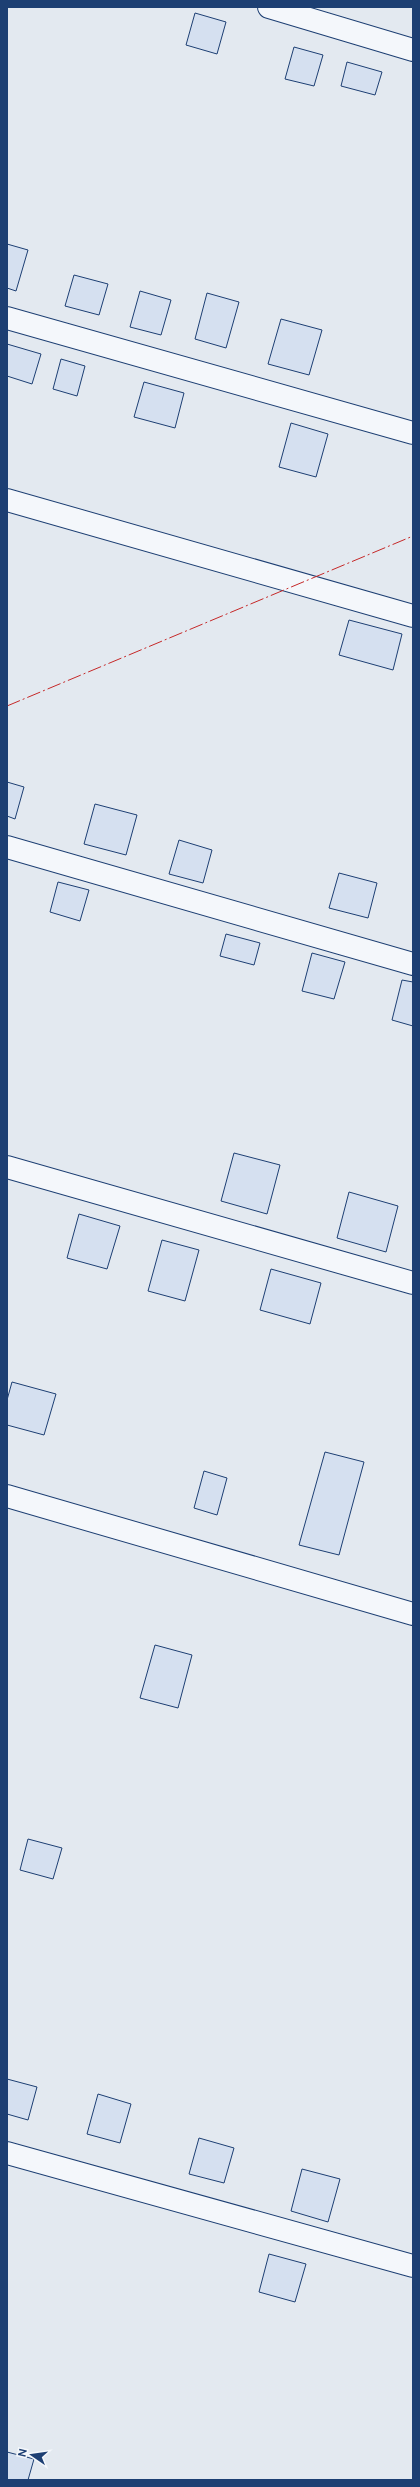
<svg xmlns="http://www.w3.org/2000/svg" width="420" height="2487" font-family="'DM Sans',sans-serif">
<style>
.green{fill:#e3e9f0;stroke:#687fa3}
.building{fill:#d5e0f0;stroke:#1d3f73}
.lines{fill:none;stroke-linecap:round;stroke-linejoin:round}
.minor-casing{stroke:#1d3f73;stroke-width:24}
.minor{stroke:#f4f7fb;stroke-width:22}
.power{stroke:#c62828;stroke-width:1;stroke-dasharray:14 3 2 3;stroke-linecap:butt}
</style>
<rect width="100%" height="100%" fill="#f4f7fb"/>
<!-- green -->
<rect class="green" x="7" y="7" width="406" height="2473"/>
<!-- building -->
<g class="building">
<polygon points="195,13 226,22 217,54 186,45"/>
<polygon points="294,47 323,55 314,86 285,79"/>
<polygon points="347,62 382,72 375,95 341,86"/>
<polygon points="7,244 28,250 16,291 7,288"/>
<polygon points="74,275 108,284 99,315 65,306"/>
<polygon points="140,291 171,300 161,335 130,327"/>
<polygon points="207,293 239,302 226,348 195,339"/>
<polygon points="281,319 322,330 309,375 268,364"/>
<polygon points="7,344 41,354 32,384 7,376"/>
<polygon points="61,359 85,366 77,396 53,389"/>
<polygon points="144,382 184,393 175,428 134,417"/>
<polygon points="291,423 328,434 316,477 279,467"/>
<polygon points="349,620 402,634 393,670 339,655"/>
<polygon points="7,782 24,787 15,819 7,816"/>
<polygon points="95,804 137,815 126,855 84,844"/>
<polygon points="179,840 212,850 203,883 169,874"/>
<polygon points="339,873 377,883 368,918 329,908"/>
<polygon points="58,882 89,890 80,921 50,912"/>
<polygon points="226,934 260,943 254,965 220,956"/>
<polygon points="312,953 345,962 334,999 302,991"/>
<polygon points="402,980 413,982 413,1026 392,1020"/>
<polygon points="234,1153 280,1165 267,1214 221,1201"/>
<polygon points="349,1192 398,1206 386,1252 337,1238"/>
<polygon points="79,1214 120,1226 107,1269 67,1258"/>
<polygon points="162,1240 199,1250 185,1301 148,1291"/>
<polygon points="271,1269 321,1283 310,1324 260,1310"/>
<polygon points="12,1382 56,1394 44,1435 7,1425 7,1400"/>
<polygon points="325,1452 364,1462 339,1555 299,1545"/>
<polygon points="204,1471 227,1478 217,1515 194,1508"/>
<polygon points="155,1645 192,1655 178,1708 140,1698"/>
<polygon points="28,1839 62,1848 53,1879 20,1870"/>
<polygon points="7,2079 37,2087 28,2120 7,2114"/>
<polygon points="98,2094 131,2104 120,2143 87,2134"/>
<polygon points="199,2138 234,2148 224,2183 189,2174"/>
<polygon points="302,2169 340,2179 328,2222 291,2211"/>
<polygon points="269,2254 306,2264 295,2302 259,2292"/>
<polygon points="7,2452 34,2459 28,2480 7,2480"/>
</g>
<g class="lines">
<!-- minor casing -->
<g class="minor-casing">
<g id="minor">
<polyline points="269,7 413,50"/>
<polyline points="7,318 413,433"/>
<polyline points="7,500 413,616"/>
<polyline points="7,847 413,964"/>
<polyline points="7,1167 413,1283"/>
<polyline points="7,1496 413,1614"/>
<polyline points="7,2153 413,2266"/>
</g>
</g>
<!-- minor -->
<use href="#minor" class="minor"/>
<!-- power -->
<polyline class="power" points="7,706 413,536"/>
</g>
<!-- border -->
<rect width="420" height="2487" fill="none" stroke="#1d3f73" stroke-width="16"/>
<!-- north arrow -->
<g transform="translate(32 2455) rotate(283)" stroke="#f4f7fb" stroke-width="3" paint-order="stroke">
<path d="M0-3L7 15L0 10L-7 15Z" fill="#1d3f73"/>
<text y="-6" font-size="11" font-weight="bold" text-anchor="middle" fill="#1d3f73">N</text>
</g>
</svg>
